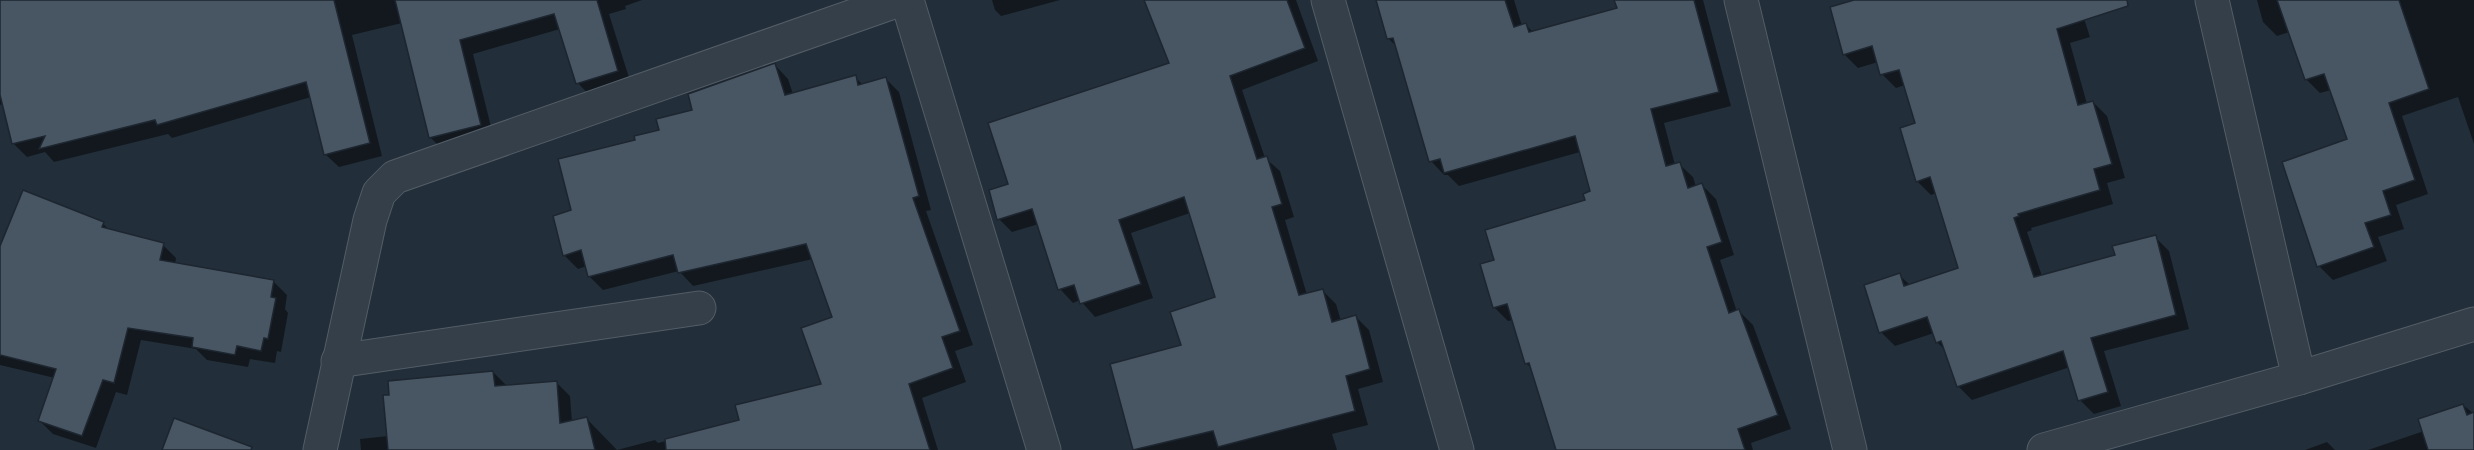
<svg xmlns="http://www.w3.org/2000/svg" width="2474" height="450" font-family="'Nunito Sans',sans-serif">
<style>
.shadow{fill:#0007}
.building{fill:#485562;stroke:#1d2630;stroke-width:1.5}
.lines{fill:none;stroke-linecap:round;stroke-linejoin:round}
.street-casing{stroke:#535d67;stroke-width:35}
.street{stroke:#353f49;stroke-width:33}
</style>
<rect width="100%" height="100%" fill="#222e39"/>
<!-- shadow -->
<g class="shadow">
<polygon points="0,0 642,0 625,6 626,9 609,14 631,84 591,97 578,83 560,29 473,54 494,139 444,151 430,137 402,23 352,35 382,156 339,167 325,154 311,97 172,138 168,134 54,162 45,152 27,157 13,143 4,103 0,105"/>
<polygon points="992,0 1060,0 1001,16 995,10"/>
<polygon points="1180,0 1296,0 1318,61 1242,90 1265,158 1280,171 1294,217 1285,220 1307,295 1323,291 1336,304 1341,321 1356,317 1369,330 1383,382 1358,389 1368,425 1332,434 1337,450 1135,450 1112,365 1183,346 1217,298 1190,213 1131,233 1153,298 1095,317 1080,300 1073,303 1060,289 1039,224 1012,232 999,219 1010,185 1170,64"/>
<polygon points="1377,0 1514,0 1522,26 1526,25 1533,32 1619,9 1615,0 1703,0 1731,106 1664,123 1675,165 1679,164 1693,177 1696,187 1702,185 1716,199 1734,255 1720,260 1737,312 1739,311 1753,325 1791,429 1751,443 1753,450 1557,450 1533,370 1526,363 1513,320 1508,321 1494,307 1496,261 1587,201 1591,192 1580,152 1459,186 1448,175 1444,175 1431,161 1397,47 1389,39"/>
<polygon points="1860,0 2078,0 2090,37 2070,43 2087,104 2093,102 2107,116 2125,178 2107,183 2113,204 2031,228 2032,230 2027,232 2042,276 2117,256 2155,237 2169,251 2189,329 2104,351 2121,406 2094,414 2080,400 2070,367 1972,400 1958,386 1946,351 1937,342 1934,333 1895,346 1881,332 1899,275 1910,285 1960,269 1936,193 1931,195 1917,181 1917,124 1905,85 1896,88 1882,74 1878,62 1858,68 1844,54"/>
<polygon points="2257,0 2474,0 2474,144 2458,97 2402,116 2428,194 2396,205 2404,229 2378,237 2387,261 2333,280 2319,266 2349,140 2331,90 2320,93 2306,79 2290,32 2277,36 2263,22"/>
<polygon points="775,65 788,79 793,94 855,77 863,85 886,79 899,92 931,210 926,211 973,345 955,351 966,382 922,398 938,450 361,450 360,439 388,436 493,372 507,386 556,382 570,396 572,422 587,419 617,450 655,440 658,443 741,422 823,385 834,318 813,259 693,286 679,271 603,290 589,276 587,266 578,269 564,255 573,212 637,141 661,131"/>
<polygon points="103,224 110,230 163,245 176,258 175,264 274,282 287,295 285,309 288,313 281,352 277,351 275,363 250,359 248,367 207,360 196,349 141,340 127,395 116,392 96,448 53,434 39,420 55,378 0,365 0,250"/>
<polygon points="2463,405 2474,414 2474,450 2368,450 2424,431"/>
<polygon points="2327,442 2335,450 2305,450"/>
</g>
<!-- building -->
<g class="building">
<polygon points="0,0 334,0 370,143 324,155 306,82 157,125 155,120 39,149 45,136 12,144 0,95"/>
<polygon points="395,0 597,0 618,71 576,84 554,14 460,40 481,125 429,138"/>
<polygon points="1144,0 1287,0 1305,48 1230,76 1257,159 1267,156 1282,204 1272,207 1299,295 1323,289 1332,322 1356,315 1370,369 1346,376 1355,411 1218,447 1213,431 1133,450 1110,364 1181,345 1170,312 1215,297 1184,197 1119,220 1141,284 1080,304 1074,285 1058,290 1032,209 997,220 989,190 1008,184 988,123 1169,63"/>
<polygon points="1376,0 1505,0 1514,27 1526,23 1529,32 1617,8 1614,0 1694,0 1719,92 1651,109 1666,166 1680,162 1688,188 1702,183 1722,242 1707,247 1729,313 1739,309 1778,415 1738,429 1745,450 1556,450 1529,363 1525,364 1507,304 1493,308 1480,264 1494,260 1485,230 1585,200 1583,194 1590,191 1575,136 1444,173 1440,159 1429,162 1393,38 1387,39"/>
<polygon points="1854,0 2127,0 2128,6 2057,29 2078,105 2093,101 2112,164 2094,169 2100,190 2018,214 2019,216 2014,218 2034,277 2115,255 2112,246 2156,235 2176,315 2091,338 2108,392 2078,401 2063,351 1957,387 1941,341 1936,343 1927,317 1879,333 1864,285 1900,273 1904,286 1958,268 1930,177 1916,182 1900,128 1915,123 1899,70 1880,75 1872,46 1843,55 1830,7"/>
<polygon points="2277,0 2399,0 2429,89 2389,103 2415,180 2383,191 2391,215 2365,223 2374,247 2317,267 2282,162 2347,139 2324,74 2305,80"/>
<polygon points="775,63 785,95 856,75 858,85 886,77 919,196 913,198 960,331 942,337 953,368 909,384 930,450 666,450 665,439 739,420 735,405 821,384 801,328 832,317 806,244 678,273 673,255 588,277 581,250 563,256 553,216 571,210 558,159 635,140 634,136 659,130 656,119 692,110 688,94"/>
<polygon points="23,190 104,222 102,227 164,243 160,260 274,280 271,297 276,298 268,339 264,338 261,351 237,346 235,355 192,347 193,338 128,328 114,383 103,380 82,436 38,421 56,369 0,355 0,246"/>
<polygon points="493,371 495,386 557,381 560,423 587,417 595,450 388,450 383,395 389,395 388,381"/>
<polygon points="2463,404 2467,415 2474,412 2474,450 2428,450 2418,419"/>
<polygon points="174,418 252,447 251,450 162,450"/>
</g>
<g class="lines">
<!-- street casing -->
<g class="street-casing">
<g id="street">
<polyline points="907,0 1044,450"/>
<polyline points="1328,0 1457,450"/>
<polyline points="1741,0 1850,450"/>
<polyline points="2212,0 2299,378"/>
<polyline points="338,361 699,308"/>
<polyline points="320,450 370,220 379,193 395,177 899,0"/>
<polyline points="2044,450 2299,378 2474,324"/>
</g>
</g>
<!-- street -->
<use href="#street" class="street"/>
</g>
</svg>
